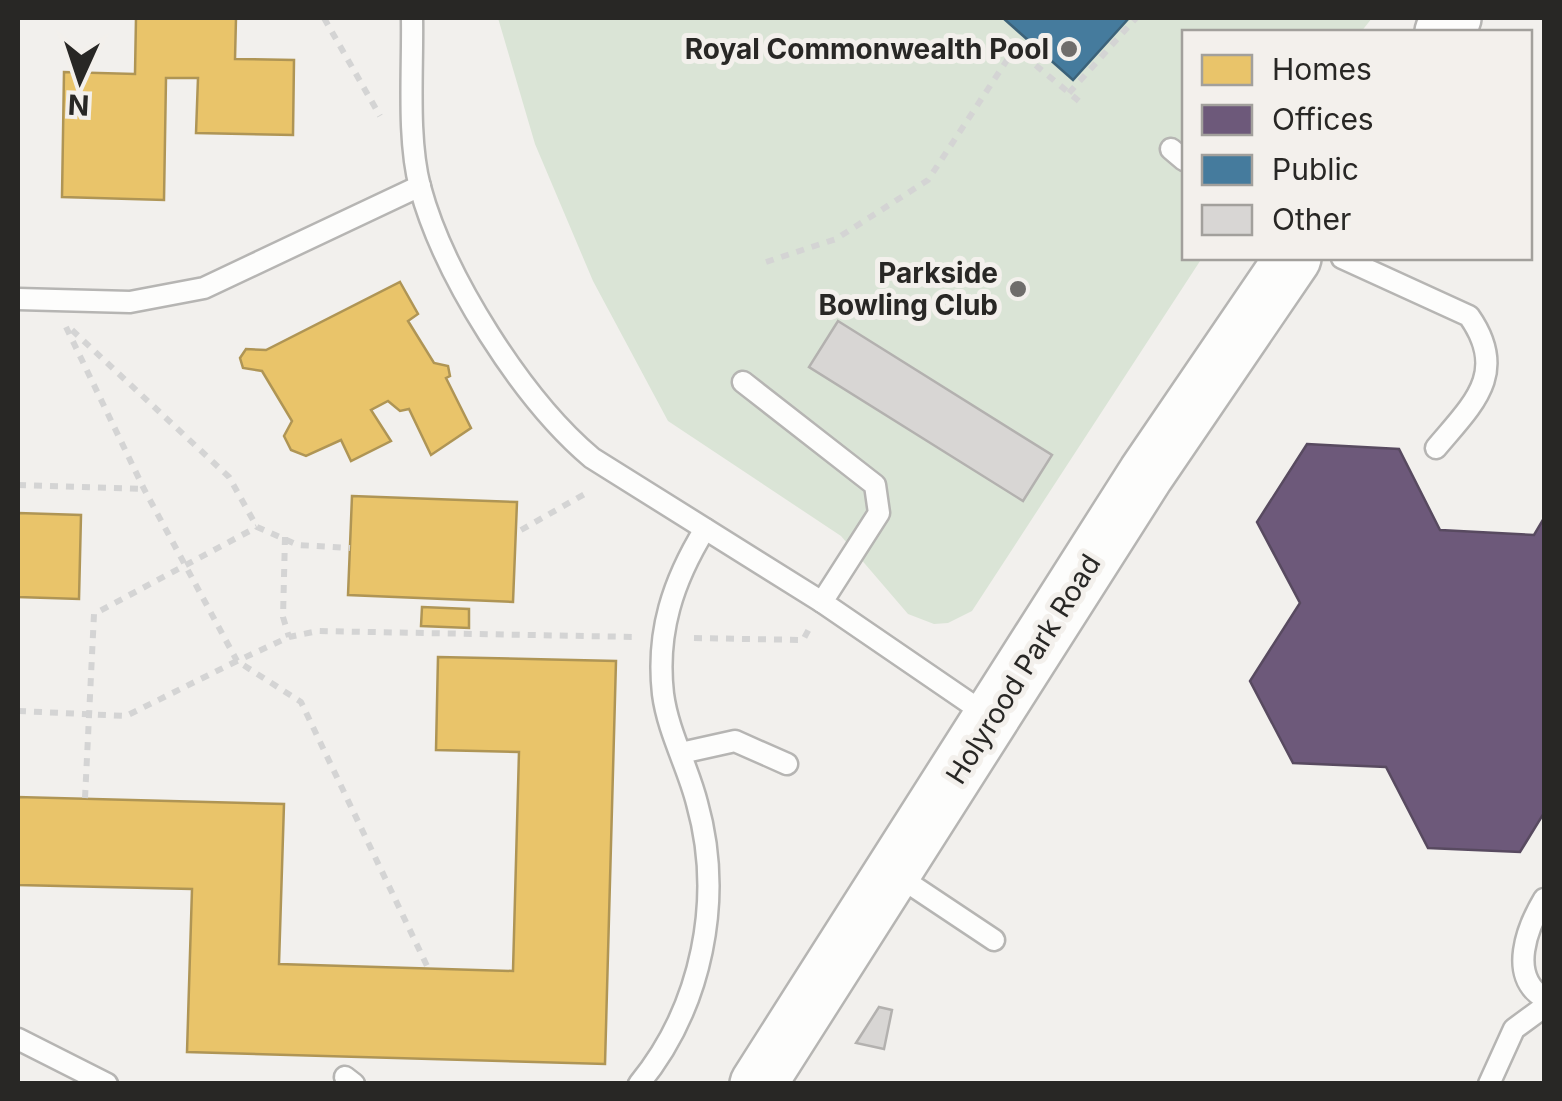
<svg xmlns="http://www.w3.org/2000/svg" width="1562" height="1101" font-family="Inter,sans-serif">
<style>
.green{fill:#dae4d6}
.homes{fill:#e9c46a;stroke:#af9555;stroke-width:2.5}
.offices{fill:#6d597a;stroke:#584a60;stroke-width:2.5}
.public{fill:#457b9d;stroke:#3c6279;stroke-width:2.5}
.building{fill:#d8d6d4;stroke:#b3b1af;stroke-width:2.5}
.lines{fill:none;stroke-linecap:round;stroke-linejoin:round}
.lane-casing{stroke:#b6b5b3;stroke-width:25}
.secondary-casing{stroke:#b6b5b3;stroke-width:60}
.path{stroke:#d4d4d4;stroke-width:6;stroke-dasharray:8 8;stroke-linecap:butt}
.lane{stroke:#fdfdfc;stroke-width:20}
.secondary{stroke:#fdfdfc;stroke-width:55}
.poi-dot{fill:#6f6d6b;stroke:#f3f0ec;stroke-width:4}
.labels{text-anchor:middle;stroke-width:10;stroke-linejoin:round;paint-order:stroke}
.poi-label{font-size:28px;font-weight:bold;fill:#282725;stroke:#f3f0ec;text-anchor:end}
.street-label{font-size:28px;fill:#282725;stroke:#f3f0ec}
</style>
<rect width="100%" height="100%" fill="#f2f0ed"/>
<!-- green -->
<polygon class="green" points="498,18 1372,18 1361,32 1184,32 1184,258 1202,258 972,611 948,623 934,624 908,614 841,536 668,421 593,281 535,144"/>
<!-- homes -->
<g class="homes">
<polygon points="136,18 236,18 235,59 294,60 293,135 196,133 198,78 166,78 164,200 62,197 64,72 135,74"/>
<polygon points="400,282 418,314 408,321 434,363 448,366 450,376 446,378 471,428 431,455 409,409 400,411 388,401 371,410 391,441 351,461 341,440 306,456 291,450 284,436 292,421 262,371 243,368 240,358 246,349 266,350"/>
<polygon points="352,496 517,502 513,602 348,595"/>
<polygon points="18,513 81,515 79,599 18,597"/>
<polygon points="422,607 469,609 469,628 421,626"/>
<polygon points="438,657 616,661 605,1064 187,1052 192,889 18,885 18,797 284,804 279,964 513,971 519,752 436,750"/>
</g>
<!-- offices -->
<polygon class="offices" points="1307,444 1399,449 1440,530 1534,535 1544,518 1544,813 1520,852 1428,848 1386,767 1293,763 1250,681 1300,603 1257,522"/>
<!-- public -->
<polygon class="public" points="1003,18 1129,18 1073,80"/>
<!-- building -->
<g class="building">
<polygon points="838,321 1052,455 1023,501 809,367"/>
<polygon points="879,1007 892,1010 884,1049 856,1043"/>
</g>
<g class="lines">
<!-- lane casing -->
<g class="lane-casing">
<g id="lane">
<path d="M412 18C413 69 407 138 420 187 444 276 522 399 592 458L822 602"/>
<polyline points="1171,149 1184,160"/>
<path d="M1342 258 1469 316C1509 373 1473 404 1436 448"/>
<polyline points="18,299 130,302 204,288 420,186"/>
<polyline points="743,382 875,485 879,513 822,602 990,717"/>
<polyline points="681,753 735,741 787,764"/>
<polyline points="895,874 994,940"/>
<path d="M1544 899C1528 926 1507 976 1544 998"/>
<polyline points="18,1039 107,1084"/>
<polyline points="345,1077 354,1084"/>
<path d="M639 1084C702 1007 724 899 697 803 688 767 668 732 663 694 656 632 673 581 705 529"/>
<polyline points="1489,1084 1514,1029 1544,1007"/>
</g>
</g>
<!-- secondary casing -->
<g class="secondary-casing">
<g id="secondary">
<polyline points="1443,32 1453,18"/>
<polyline points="758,1084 1146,474 1293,258"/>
</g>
</g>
<!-- path -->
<g class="path">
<polyline points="324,18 380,116"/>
<polyline points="1069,93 1136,18"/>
<polyline points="766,262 836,239 928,180 1015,48 1080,102"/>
<polyline points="66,327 144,489 237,661 289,637 318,631 637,637"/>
<polyline points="72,330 229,477 257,527 298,545 350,548"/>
<polyline points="18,485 144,489"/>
<polyline points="521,530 590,491"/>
<polyline points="285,537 283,617 289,637"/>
<polyline points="694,638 803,640 809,629"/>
<polyline points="18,711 126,716 237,661 301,702 428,968"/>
<polyline points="85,798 94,614 257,527"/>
</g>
<!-- lane -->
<use href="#lane" class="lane"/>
<!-- secondary -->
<use href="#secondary" class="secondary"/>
</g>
<!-- markers -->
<g class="poi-dot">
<circle cx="1069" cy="49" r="10"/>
<circle cx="1018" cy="289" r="10"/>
</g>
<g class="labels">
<!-- poi labels -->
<g class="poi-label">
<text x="1049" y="59">Royal Commonwealth Pool</text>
<text x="998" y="283">Parkside<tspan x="998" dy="32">Bowling Club</tspan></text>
</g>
<!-- street labels -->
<g class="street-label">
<text transform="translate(1023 669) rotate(-58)" y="10">Holyrood Park Road</text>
</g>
</g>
<!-- border -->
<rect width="1562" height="1101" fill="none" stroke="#282725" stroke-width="40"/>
<!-- legend -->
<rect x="1182" y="30" width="350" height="230" fill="#f3f0ec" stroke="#a2a09c" stroke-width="2.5"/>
<rect x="1202" y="55" width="50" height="30" fill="#e9c46a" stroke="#a2a09c" stroke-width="2.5"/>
<text x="1272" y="80" font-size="30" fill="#282725">Homes</text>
<rect x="1202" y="105" width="50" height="30" fill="#6d597a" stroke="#a2a09c" stroke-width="2.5"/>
<text x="1272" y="130" font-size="30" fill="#282725">Offices</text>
<rect x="1202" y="155" width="50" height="30" fill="#457b9d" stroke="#a2a09c" stroke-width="2.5"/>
<text x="1272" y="180" font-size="30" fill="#282725">Public</text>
<rect x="1202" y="205" width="50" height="30" fill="#d8d6d4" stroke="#a2a09c" stroke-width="2.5"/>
<text x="1272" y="230" font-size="30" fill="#282725">Other</text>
<!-- north arrow -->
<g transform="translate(80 80) rotate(183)" stroke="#f3f0ec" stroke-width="8" paint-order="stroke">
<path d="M0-8L18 38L0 25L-18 38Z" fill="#282725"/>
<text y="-15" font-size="28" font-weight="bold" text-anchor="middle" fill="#282725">N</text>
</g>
</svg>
